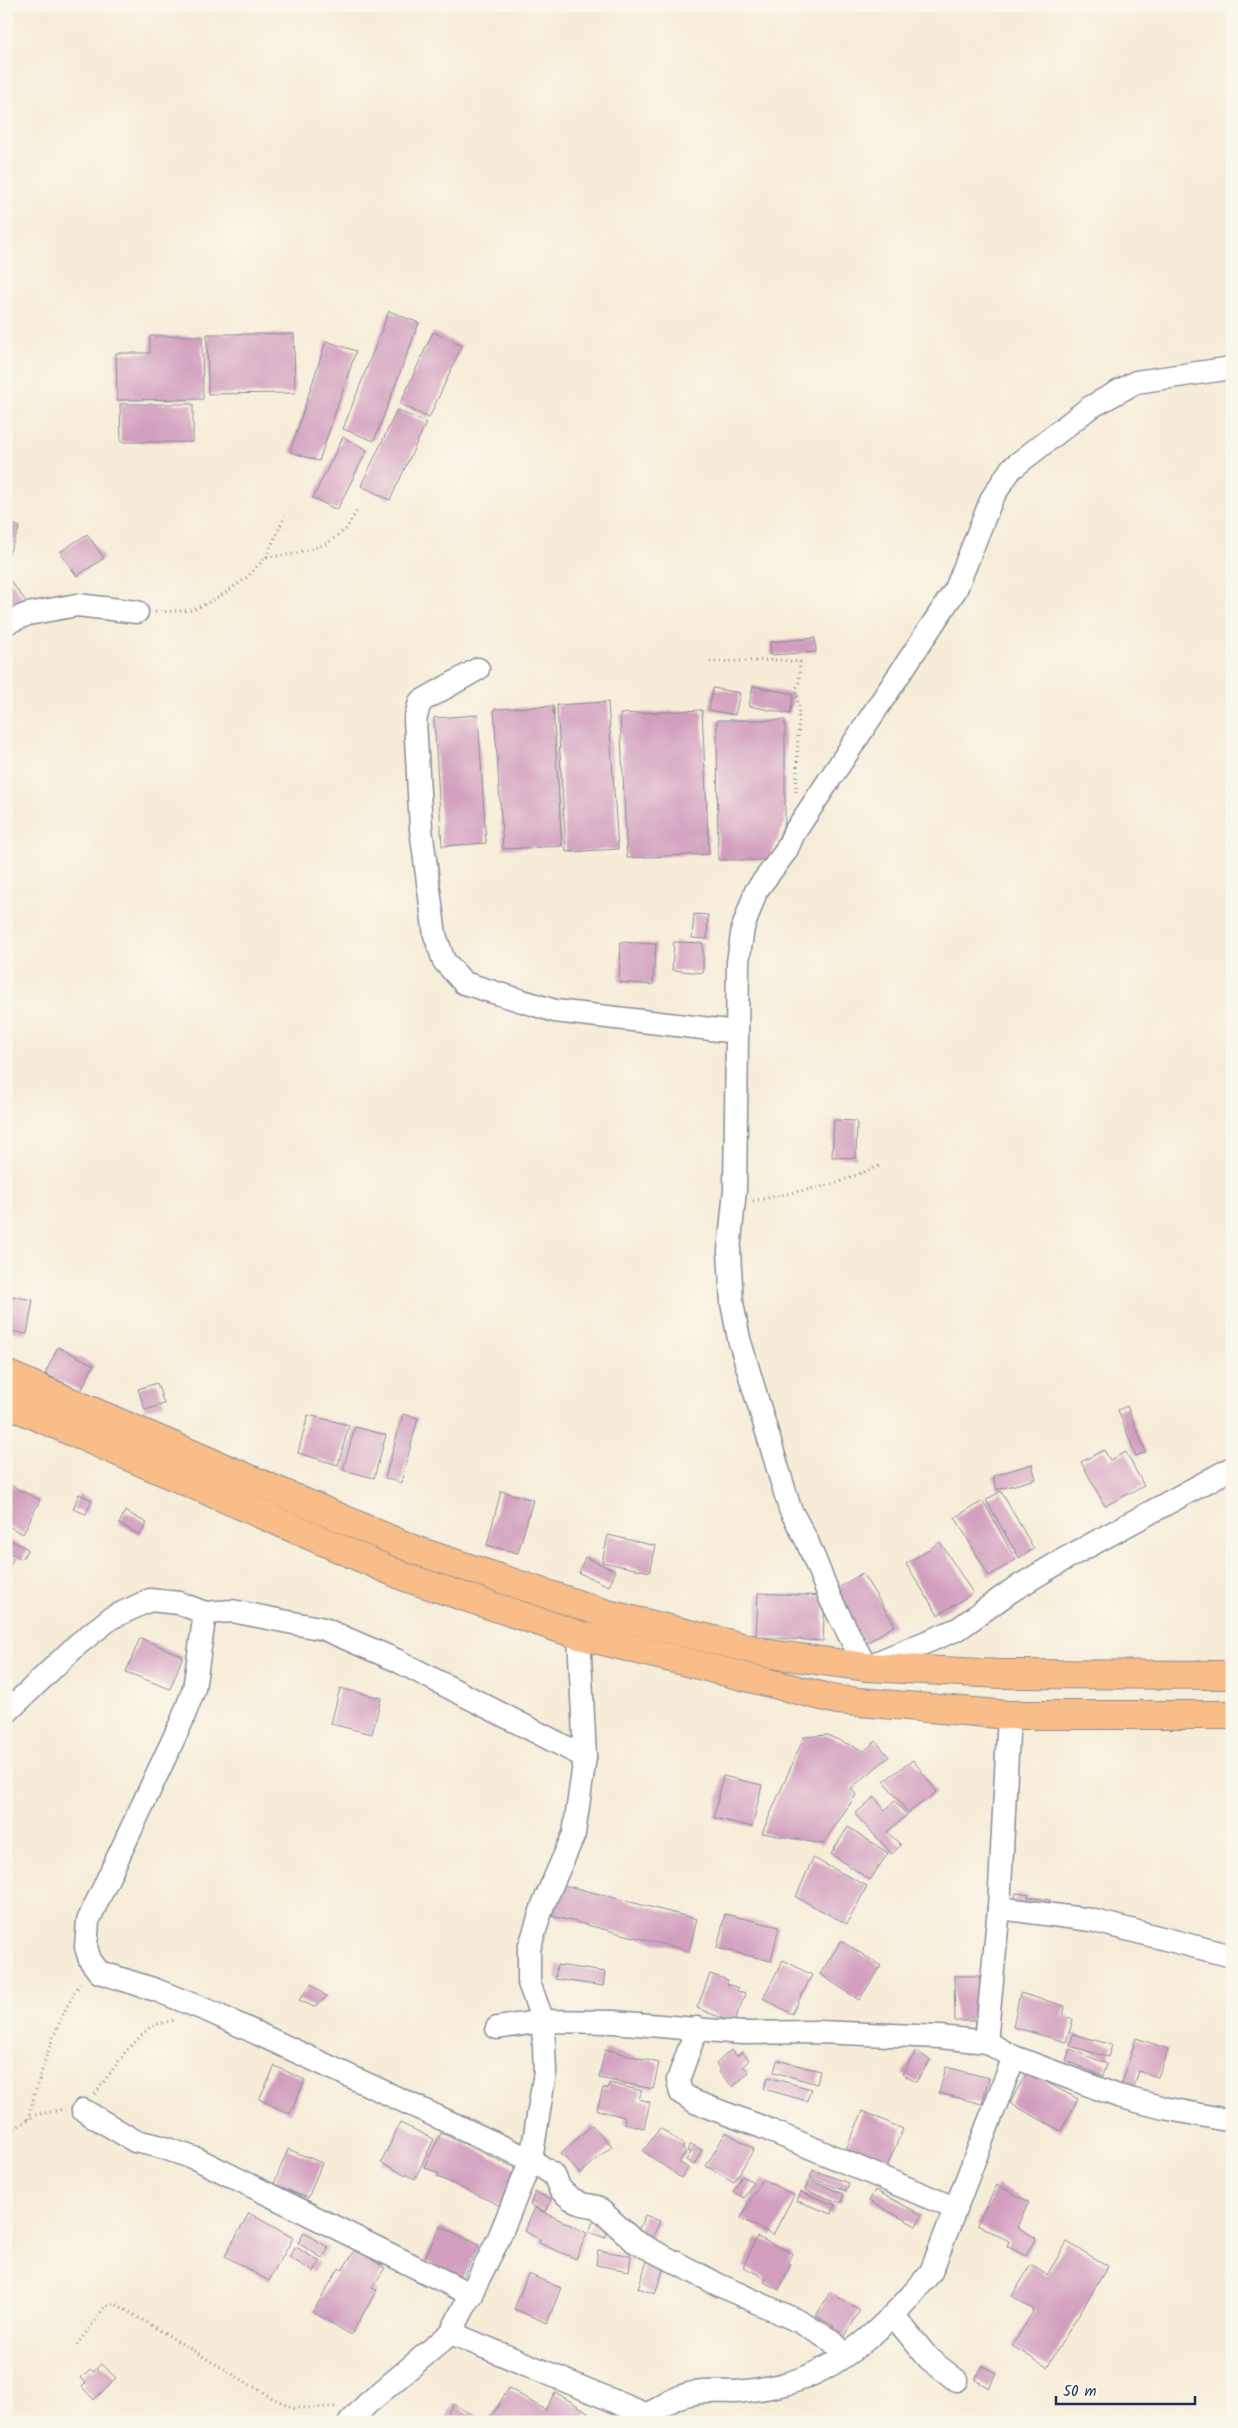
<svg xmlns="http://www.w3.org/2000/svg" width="1238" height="2428" font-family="Kalam,sans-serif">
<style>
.building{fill:#d29ebe}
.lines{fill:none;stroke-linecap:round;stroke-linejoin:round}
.street-casing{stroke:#888e9a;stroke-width:25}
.highway-casing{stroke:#888e9a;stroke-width:30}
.path{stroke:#888e9a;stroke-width:3;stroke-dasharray:1 4;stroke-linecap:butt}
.street{stroke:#fff;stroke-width:22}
.highway{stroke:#f8bd88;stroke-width:28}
</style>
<rect width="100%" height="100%" fill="#fbf7ec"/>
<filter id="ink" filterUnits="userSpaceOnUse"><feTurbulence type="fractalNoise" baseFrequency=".02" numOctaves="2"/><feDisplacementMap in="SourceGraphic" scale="10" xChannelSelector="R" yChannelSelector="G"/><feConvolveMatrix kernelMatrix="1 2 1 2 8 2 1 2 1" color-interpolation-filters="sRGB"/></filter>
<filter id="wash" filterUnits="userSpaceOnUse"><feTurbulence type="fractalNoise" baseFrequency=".0096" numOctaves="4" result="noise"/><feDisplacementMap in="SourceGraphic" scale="20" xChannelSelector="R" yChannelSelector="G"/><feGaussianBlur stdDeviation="1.12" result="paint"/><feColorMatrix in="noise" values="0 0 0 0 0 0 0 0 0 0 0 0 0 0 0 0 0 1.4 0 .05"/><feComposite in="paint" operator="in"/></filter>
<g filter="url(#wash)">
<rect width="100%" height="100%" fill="#f6ecd7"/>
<g id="blocks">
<!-- building -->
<g class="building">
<polygon points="389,311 419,323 374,441 343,429"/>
<polygon points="433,332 462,346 429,418 400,404"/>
<polygon points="207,334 294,334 295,393 208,394"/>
<polygon points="150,336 202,336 203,399 117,400 116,353 150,353"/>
<polygon points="326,341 356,351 319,461 290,452"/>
<polygon points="120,404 193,404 193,442 121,442"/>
<polygon points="397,410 426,423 390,500 361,486"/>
<polygon points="343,437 367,450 337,510 313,498"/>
<polygon points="6,521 20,527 6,560"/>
<polygon points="87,534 104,558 77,576 60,552"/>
<polygon points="6,575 27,603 6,618"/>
<polygon points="815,638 816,652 771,655 770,642"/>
<polygon points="753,686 794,694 790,714 749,706"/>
<polygon points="713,688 740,693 735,715 709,710"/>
<polygon points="608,702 618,849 566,852 557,705"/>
<polygon points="553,706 562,846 503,849 494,709"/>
<polygon points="702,710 709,854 627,858 620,714"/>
<polygon points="478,715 486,843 442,846 434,718"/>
<polygon points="717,720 785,720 785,822 769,860 718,860"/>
<polygon points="694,914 708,915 707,939 692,938"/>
<polygon points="621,942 656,944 653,985 619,982"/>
<polygon points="674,942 703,943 703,973 672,970"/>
<polygon points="834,1120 857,1121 856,1158 832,1157"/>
<polygon points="6,1295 33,1300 27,1334 6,1330"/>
<polygon points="58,1347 94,1365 81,1391 45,1374"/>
<polygon points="157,1383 164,1404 145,1410 138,1389"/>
<polygon points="1127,1406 1146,1452 1136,1456 1118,1410"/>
<polygon points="403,1414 418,1418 401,1483 385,1478"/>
<polygon points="308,1415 349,1425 338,1465 298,1453"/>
<polygon points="355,1427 386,1435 374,1478 343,1470"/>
<polygon points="1104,1450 1110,1460 1126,1452 1144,1486 1105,1506 1081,1462"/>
<polygon points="1032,1464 1036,1479 997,1490 993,1476"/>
<polygon points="6,1483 40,1500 23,1534 6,1525"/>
<polygon points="501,1491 533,1500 518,1553 487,1545"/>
<polygon points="1001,1491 1034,1549 1019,1558 986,1500"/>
<polygon points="79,1494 92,1500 86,1514 73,1509"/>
<polygon points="983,1501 1016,1560 989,1576 955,1517"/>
<polygon points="125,1511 147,1523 140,1535 119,1524"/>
<polygon points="608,1535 656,1546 650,1572 602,1562"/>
<polygon points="6,1538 28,1549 22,1559 6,1551"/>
<polygon points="940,1542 973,1593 938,1615 906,1564"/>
<polygon points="6,1553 14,1558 6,1572"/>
<polygon points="585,1557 616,1571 609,1586 579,1573"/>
<polygon points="862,1573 895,1625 865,1644 831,1593"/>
<polygon points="758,1593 825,1596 823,1641 756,1637"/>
<polygon points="140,1638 183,1656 170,1689 126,1672"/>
<polygon points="340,1688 381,1698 372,1734 331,1724"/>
<polygon points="827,1735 864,1751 876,1741 889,1757 851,1788 856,1795 823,1844 762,1833 804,1737"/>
<polygon points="913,1760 937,1792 908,1813 884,1781"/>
<polygon points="723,1776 762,1785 752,1827 714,1818"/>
<polygon points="874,1797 885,1810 895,1801 907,1815 887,1832 901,1845 892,1854 855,1814"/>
<polygon points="848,1827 888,1853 870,1880 831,1854"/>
<polygon points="813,1858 867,1886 847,1924 796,1897"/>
<polygon points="560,1884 697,1919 689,1951 552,1916"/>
<polygon points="1016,1893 1029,1895 1028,1897 1050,1900 1049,1910 1014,1905"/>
<polygon points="725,1914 779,1927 771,1961 717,1948"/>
<polygon points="841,1941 881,1966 859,2000 820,1974"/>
<polygon points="783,1960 812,1975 792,2014 763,1998"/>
<polygon points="557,1965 605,1972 603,1986 555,1979"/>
<polygon points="710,1974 728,1980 727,1984 738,1988 737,1991 745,1994 734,2023 697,2008"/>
<polygon points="954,1976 980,1976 980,2021 955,2021"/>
<polygon points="311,1984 327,1997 314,2007 299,2000"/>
<polygon points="1020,1993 1065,2006 1063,2016 1073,2020 1066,2042 1013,2027"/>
<polygon points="1073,2034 1112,2045 1108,2057 1070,2046"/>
<polygon points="1136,2038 1168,2049 1158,2077 1139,2071 1132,2094 1120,2090"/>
<polygon points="605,2049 659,2063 653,2089 599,2078"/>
<polygon points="1070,2049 1107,2064 1103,2076 1066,2061"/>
<polygon points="731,2050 737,2056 742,2052 749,2060 743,2066 749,2072 733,2087 719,2072 721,2070 716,2064"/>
<polygon points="916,2051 930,2060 916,2082 902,2074"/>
<polygon points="777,2060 820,2071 817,2084 774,2072"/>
<polygon points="275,2066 305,2080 290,2114 259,2099"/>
<polygon points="946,2067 989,2078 982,2104 939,2093"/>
<polygon points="1027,2072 1078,2099 1061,2131 1010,2103"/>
<polygon points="768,2077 811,2089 807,2101 764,2089"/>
<polygon points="609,2083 642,2091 639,2099 650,2102 644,2128 624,2123 625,2117 597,2110 603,2088 608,2089"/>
<polygon points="863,2111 903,2129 886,2168 846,2149"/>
<polygon points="400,2123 434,2139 415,2179 381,2163"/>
<polygon points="592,2125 612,2146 580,2174 561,2153"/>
<polygon points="660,2128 684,2145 682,2149 686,2152 679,2162 688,2168 681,2178 643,2151"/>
<polygon points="726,2132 754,2149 734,2182 706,2166"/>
<polygon points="441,2133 520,2170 503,2207 438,2177 439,2174 424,2167"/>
<polygon points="691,2144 702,2150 694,2165 686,2160 691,2152 687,2151"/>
<polygon points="288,2149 322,2163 308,2198 274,2184"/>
<polygon points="813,2170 849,2183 846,2191 810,2178"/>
<polygon points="742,2176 753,2182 744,2198 733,2192"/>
<polygon points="762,2179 794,2195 773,2235 741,2218"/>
<polygon points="809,2180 844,2194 841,2203 805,2190"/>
<polygon points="997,2185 1029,2202 1017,2227 1036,2238 1026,2256 1007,2246 1009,2241 977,2225"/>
<polygon points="875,2190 922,2215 916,2226 869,2201"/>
<polygon points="535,2192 551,2199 546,2212 530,2205"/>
<polygon points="801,2192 835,2205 832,2214 797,2201"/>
<polygon points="535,2208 587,2233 576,2259 539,2243 540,2239 524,2231"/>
<polygon points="249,2213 293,2238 269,2281 225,2256"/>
<polygon points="645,2215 660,2221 652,2239 637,2233"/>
<polygon points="594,2219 610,2225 605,2238 589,2232"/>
<polygon points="440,2226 479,2245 462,2279 424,2260"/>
<polygon points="304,2233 329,2248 322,2258 298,2243"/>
<polygon points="757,2237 792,2253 788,2262 791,2264 779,2290 764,2282 766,2278 743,2267"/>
<polygon points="1067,2242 1108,2266 1047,2367 1012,2346 1034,2310 1012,2296 1031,2265 1047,2275"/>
<polygon points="296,2247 320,2262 314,2272 289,2257"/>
<polygon points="356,2249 385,2268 372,2288 377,2290 351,2335 313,2312 339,2268 342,2270"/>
<polygon points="598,2250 631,2256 629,2271 596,2265"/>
<polygon points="649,2255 666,2261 655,2294 638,2288"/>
<polygon points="528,2274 561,2288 547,2323 514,2309"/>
<polygon points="830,2292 860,2310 844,2338 831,2331 834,2326 816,2316"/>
<polygon points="101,2364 116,2378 94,2400 82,2387 86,2383 81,2378 90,2369 93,2372"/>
<polygon points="982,2366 997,2373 989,2388 975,2380"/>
<polygon points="509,2388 545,2410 555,2392 588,2412 582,2422 492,2422 489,2420"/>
<polygon points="453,2404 485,2422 451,2422 445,2418"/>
</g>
</g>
</g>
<g filter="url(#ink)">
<use href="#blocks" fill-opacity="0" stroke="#888e9a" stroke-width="1"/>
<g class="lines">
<!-- street casing -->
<g class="street-casing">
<g id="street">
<polyline points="1232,368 1136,382 1089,408 1011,469 992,498 956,589 794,833 786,851 756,891 743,928 738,962 735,1190 729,1251 732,1303 739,1339 790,1509 807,1541 831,1600 866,1667 958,1629 1011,1591 1061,1561 1232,1468"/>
<polyline points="6,623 28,614 77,605 137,612"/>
<polyline points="478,669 420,702 415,720 421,829 435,935 444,961 464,983 555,1011 737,1032"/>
<polyline points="205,1613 194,1689 181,1723 88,1921 86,1947 90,1960 99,1972 156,1990 211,2012 531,2160 554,2175 560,2189 570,2198 582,2204 597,2207 634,2241 719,2285 800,2322 832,2341 844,2354"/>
<polyline points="6,1713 78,1644 111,1618 150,1600 179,1603 205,1613 232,1611 324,1629 396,1660 585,1757"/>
<polyline points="999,1908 1091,1920 1232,1956"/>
<polyline points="497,2028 543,2021 614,2022 742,2033 818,2032 940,2037 986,2042 1014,2057 1118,2096 1164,2108 1232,2121"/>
<polyline points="697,2028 678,2080 681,2093 695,2102 762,2127 954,2208"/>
<polyline points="986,2042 999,1908 1009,1715"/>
<polyline points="83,2110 135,2141 158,2146 197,2159 472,2295"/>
<polyline points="893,2315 929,2359 956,2380"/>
<path d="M451 2333 645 2414C660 2411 668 2400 682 2396 698 2390 718 2392 735 2392 750 2391 766 2388 781 2385 842 2371 893 2319 931 2272L1014 2057"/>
<polyline points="350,2422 367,2404 451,2333 498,2240 531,2160 545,2072 543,2021 529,1983 529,1949 543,1905 574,1834 585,1757 579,1635"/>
</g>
</g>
<!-- highway casing -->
<g class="highway-casing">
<g id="highway">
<polyline points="6,1374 415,1550 604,1613 771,1654 866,1667 1000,1674 1232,1675"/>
<polyline points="6,1403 405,1577 579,1635 837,1700 1009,1715 1232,1715"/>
</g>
</g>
<!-- path -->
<g class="path">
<polyline points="266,557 285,516"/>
<polyline points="155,612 193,610 219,597 245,579 266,557 294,554 326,544 346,529 358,509"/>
<polyline points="710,662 777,660 800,662 799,682 796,689 799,708 796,793"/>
<polyline points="753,1201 834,1184 879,1166"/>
<polyline points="95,2094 127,2050 151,2026 173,2020"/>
<path d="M28 2119C41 2072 54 2022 82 1981"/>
<polyline points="6,2134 35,2115 65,2109"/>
<polyline points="77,2345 104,2308 110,2304 116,2304 272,2398 294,2408 337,2407"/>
</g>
<!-- street -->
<use href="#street" class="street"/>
<!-- highway -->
<use href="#highway" class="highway"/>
</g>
</g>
<!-- margin -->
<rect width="1238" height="2428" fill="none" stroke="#fbf7ec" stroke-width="25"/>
<!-- scale -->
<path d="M1056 2396v8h139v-8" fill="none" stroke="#1b2f5e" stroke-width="2.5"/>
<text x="1063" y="2396" font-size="15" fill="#1b2f5e" stroke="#fbf7ec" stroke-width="4" paint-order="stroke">50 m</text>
</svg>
